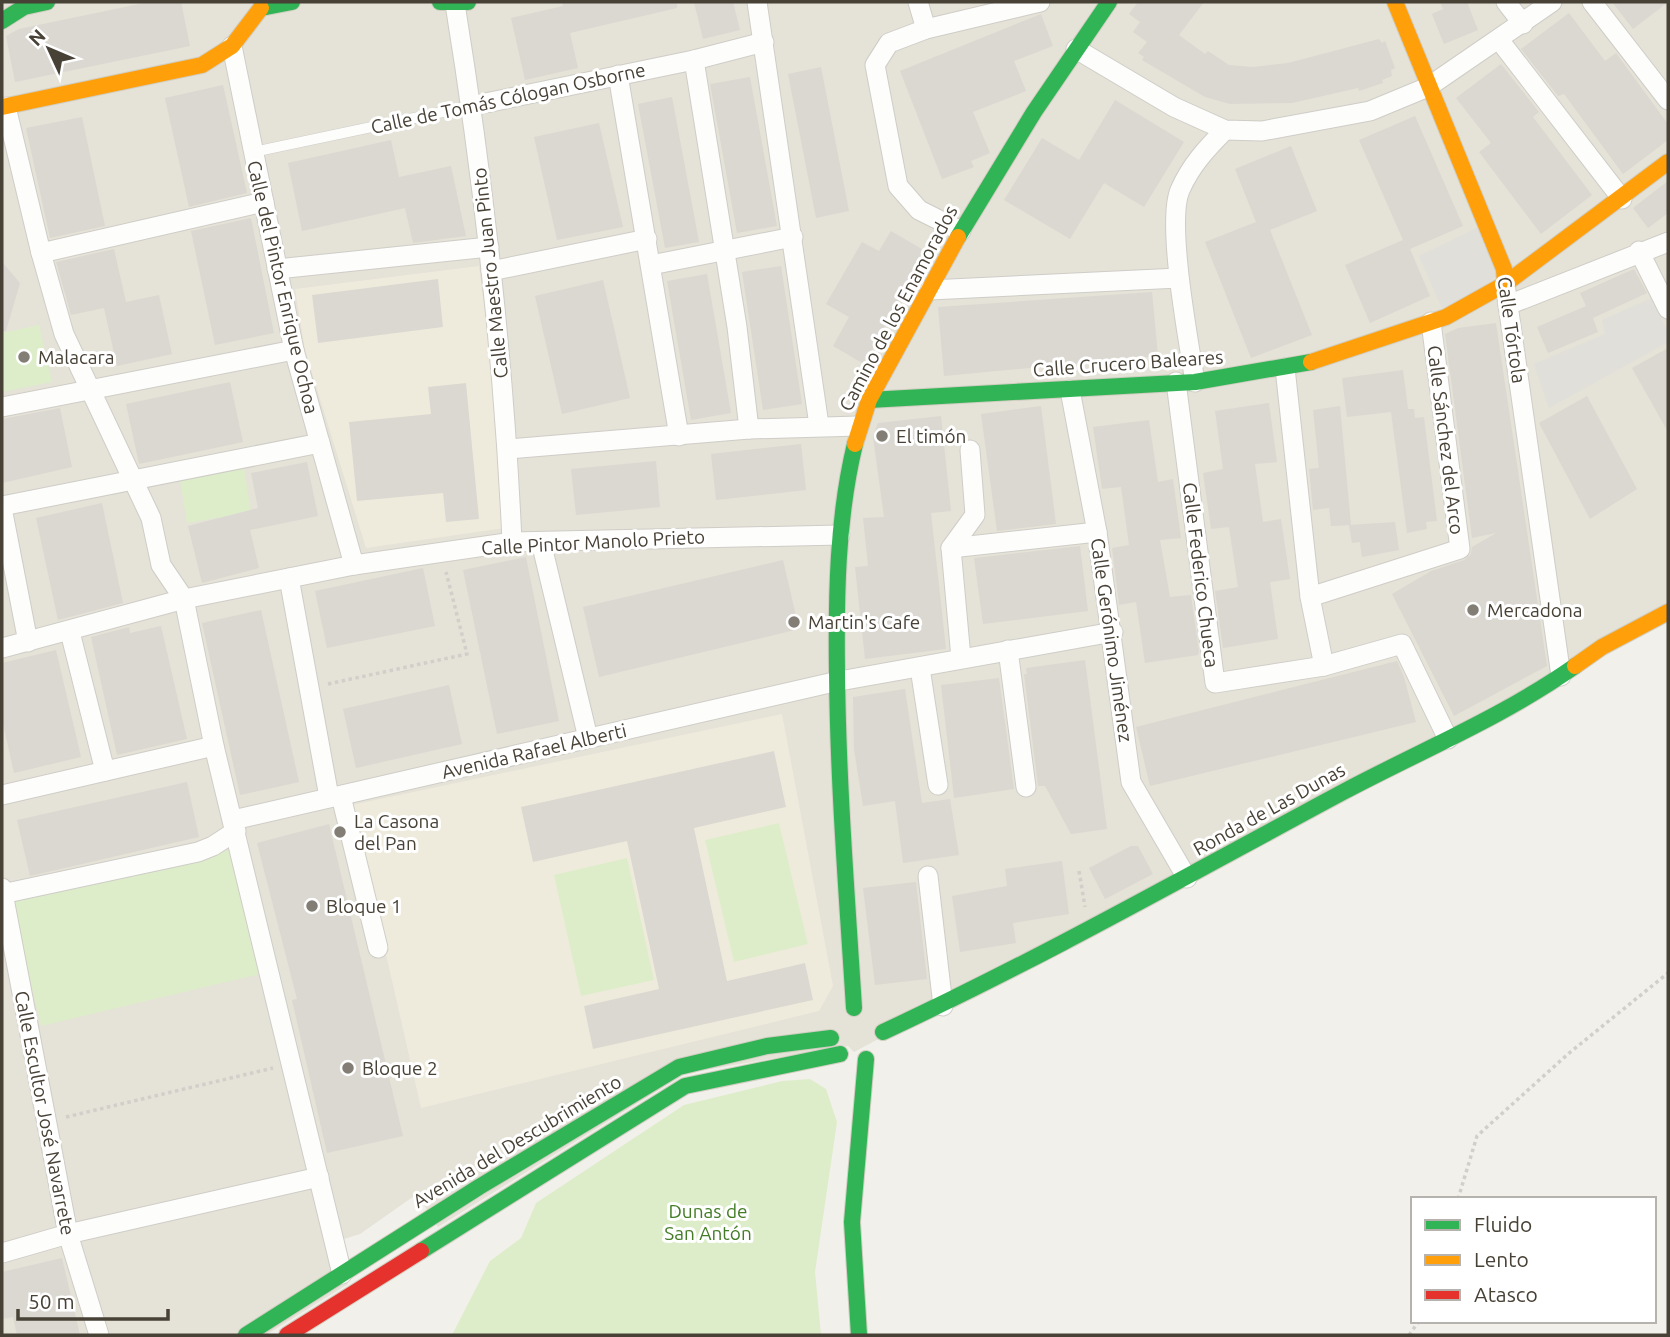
<svg xmlns="http://www.w3.org/2000/svg" width="1670" height="1337" font-family="Ubuntu,sans-serif">
<style>
.residential{fill:#e5e2d7}
.education{fill:#efebdc}
.green{fill:#ddedc9}
.parking{fill:#e0dfda}
.building{fill:#dbd8d2}
.lines{fill:none;stroke-linecap:round;stroke-linejoin:round}
.lane-casing{stroke:#cfcdc7;stroke-width:11}
.street-casing{stroke:#cfcdc7;stroke-width:21}
.fast-casing{stroke:#d1cdc1;stroke-width:18}
.slow-casing{stroke:#d1cdc1;stroke-width:18}
.jam-casing{stroke:#d1cdc1;stroke-width:18}
.path{stroke:#d2cfcb;stroke-width:3.5;stroke-dasharray:3.5 3.5;stroke-linecap:butt}
.lane{stroke:#fdfdfc;stroke-width:10}
.street{stroke:#fdfdfc;stroke-width:19}
.fast{stroke:#30b455;stroke-width:16}
.slow{stroke:#ff9f0a;stroke-width:16}
.jam{stroke:#e5322d;stroke-width:16}
.poi-dot{fill:#837e75;stroke:#fff;stroke-width:2.5}
.labels{text-anchor:middle;stroke-width:6;stroke-linejoin:round;paint-order:stroke}
.street-label{font-size:19px;fill:#484136;stroke:#fff}
.poi-label{font-size:19px;fill:#484136;stroke:#fff;text-anchor:start}
.park-label{font-size:19px;fill:#437c26;stroke:#fff}
</style>
<rect width="100%" height="100%" fill="#f1f0ea"/>
<!-- residential -->
<polygon class="residential" points="2,2 1668,2 1668,618 854,1052 848,1046 686,1073 438,1227 417,1194 360,1234 328,1244 348,1284 266,1335 2,1335"/>
<!-- education -->
<g class="education">
<polygon points="479,266 512,527 366,548 305,350 295,289"/>
<polygon points="782,714 833,986 819,1011 421,1108 352,805"/>
</g>
<!-- green -->
<g class="green">
<polygon points="39,325 52,382 2,392 2,333"/>
<polygon points="241,450 251,512 187,523 177,461"/>
<polygon points="779,823 808,944 734,962 705,840"/>
<polygon points="231,850 260,974 41,1026 12,902"/>
<polygon points="627,858 654,980 581,996 554,875"/>
<polygon points="810,1079 826,1089 837,1122 815,1272 821,1335 452,1335 490,1261 521,1238 536,1203 684,1105 782,1081"/>
</g>
<!-- parking -->
<g class="parking">
<polygon points="1485,224 1504,269 1446,317 1419,256"/>
<polygon points="1652,298 1665,327 1668,326 1668,342 1549,408 1534,364 1605,334 1602,320"/>
</g>
<!-- building -->
<g class="building">
<polygon points="149,2 181,2 190,46 15,82 6,36 19,29"/>
<polygon points="562,2 677,2 677,8 570,33 578,68 525,80 511,18 563,6"/>
<polygon points="694,2 733,2 740,30 703,39"/>
<polygon points="1138,2 1204,2 1179,35 1205,54 1208,51 1229,65 1253,67 1288,63 1379,39 1382,43 1385,41 1395,68 1391,70 1392,76 1382,80 1383,83 1359,91 1358,88 1292,103 1230,104 1205,97 1142,60 1144,57 1138,53 1147,42 1133,32 1140,22 1129,14"/>
<polygon points="1440,2 1467,2 1478,30 1444,44 1432,14 1443,9"/>
<polygon points="1612,2 1668,2 1633,29"/>
<polygon points="1569,13 1605,61 1616,53 1668,124 1668,140 1623,174 1564,94 1558,96 1521,49"/>
<polygon points="1041,14 1053,46 1014,61 1026,91 973,112 990,153 971,161 974,167 942,179 900,71"/>
<polygon points="1501,64 1539,112 1533,117 1592,195 1541,234 1479,152 1491,143 1456,98"/>
<polygon points="821,67 849,211 816,218 788,74"/>
<polygon points="750,77 777,226 737,233 710,84"/>
<polygon points="223,85 247,193 189,207 165,98"/>
<polygon points="672,97 699,242 665,248 638,104"/>
<polygon points="1115,100 1184,142 1144,207 1104,183 1070,239 1004,200 1042,138 1079,160"/>
<polygon points="1415,116 1463,226 1410,249 1430,296 1370,323 1345,265 1403,240 1359,140"/>
<polygon points="82,117 105,226 50,238 26,128"/>
<polygon points="599,123 623,227 557,240 534,137"/>
<polygon points="391,140 399,177 451,166 466,236 413,243 405,208 302,231 288,163"/>
<polygon points="1291,146 1317,211 1270,230 1312,335 1251,358 1205,242 1256,222 1235,169"/>
<polygon points="1668,181 1668,213 1648,228 1633,208"/>
<polygon points="251,218 274,333 215,345 191,231"/>
<polygon points="891,231 927,252 864,364 833,346 849,317 826,304 862,242 879,251"/>
<polygon points="114,249 126,302 159,295 172,354 117,366 104,308 71,315 56,262"/>
<polygon points="2,262 20,283 6,331 2,331"/>
<polygon points="781,266 802,404 763,410 742,272"/>
<polygon points="1634,269 1647,293 1593,318 1598,332 1548,353 1537,327 1586,306 1580,293"/>
<polygon points="707,274 731,413 691,420 667,281"/>
<polygon points="438,279 443,327 318,343 312,295"/>
<polygon points="603,280 630,398 562,414 535,296"/>
<polygon points="1152,292 1158,356 944,376 938,307"/>
<polygon points="1496,323 1547,666 1454,716 1392,594 1431,571 1464,560 1471,554 1472,547 1496,533 1472,538 1445,334 1458,328"/>
<polygon points="1668,348 1668,432 1632,368"/>
<polygon points="1403,370 1408,409 1414,409 1415,418 1424,417 1437,521 1426,522 1427,529 1407,533 1391,412 1347,417 1342,378"/>
<polygon points="230,382 243,442 139,464 126,404"/>
<polygon points="466,383 479,519 446,522 443,493 357,501 349,422 431,414 428,387"/>
<polygon points="1587,396 1637,489 1590,519 1539,423"/>
<polygon points="1269,403 1277,462 1255,464 1263,522 1281,519 1290,579 1270,582 1278,639 1223,648 1215,591 1238,587 1229,527 1211,529 1203,473 1223,469 1215,411"/>
<polygon points="1041,406 1056,524 997,531 981,414"/>
<polygon points="1340,406 1351,525 1331,526 1329,508 1313,510 1309,469 1319,468 1313,410"/>
<polygon points="60,408 72,467 2,483 2,419"/>
<polygon points="941,416 951,511 931,513 946,649 865,659 855,567 868,566 863,518 884,517 873,437 876,428 878,423"/>
<polygon points="1149,420 1158,482 1173,479 1181,538 1160,540 1170,597 1191,595 1199,651 1198,655 1145,663 1136,602 1119,605 1112,548 1129,545 1121,487 1102,489 1093,427"/>
<polygon points="801,444 806,490 716,500 711,454"/>
<polygon points="656,461 660,507 576,515 571,469"/>
<polygon points="307,462 318,516 250,530 259,568 202,583 188,526 258,508 251,473"/>
<polygon points="102,503 123,603 58,620 36,518"/>
<polygon points="1395,522 1399,550 1362,557 1360,542 1352,543 1349,525"/>
<polygon points="1080,546 1088,611 983,624 974,558"/>
<polygon points="526,557 559,721 497,734 463,570"/>
<polygon points="783,560 799,629 599,677 583,607"/>
<polygon points="423,568 435,626 327,648 315,591"/>
<polygon points="261,610 299,782 240,795 202,623"/>
<polygon points="161,626 187,739 117,755 91,637 129,627 130,633"/>
<polygon points="56,650 81,757 14,773 2,719 2,663"/>
<polygon points="1085,660 1107,829 1071,834 1045,786 1038,786 1024,674 1027,674 1026,668"/>
<polygon points="1397,661 1404,677 1416,722 1150,786 1136,727"/>
<polygon points="999,678 1014,789 954,798 941,685"/>
<polygon points="449,685 462,744 356,768 343,709"/>
<polygon points="905,689 922,803 950,799 959,855 903,863 895,801 863,806 854,749 853,697"/>
<polygon points="774,751 786,807 694,828 727,981 805,963 813,1000 593,1049 584,1006 659,989 627,841 533,862 521,807"/>
<polygon points="187,782 199,837 30,876 17,820"/>
<polygon points="329,824 403,1136 327,1153 292,1000 297,999 257,843"/>
<polygon points="1131,846 1138,846 1153,874 1105,899 1089,868"/>
<polygon points="1062,861 1069,914 1013,923 1016,943 960,952 952,896 1007,886 1005,869"/>
<polygon points="916,882 927,979 875,985 863,888"/>
<polygon points="62,1258 80,1335 17,1335 13,1317 2,1319 2,1272"/>
</g>
<g class="lines">
<!-- lane casing -->
<g class="lane-casing">
<polyline id="lane" points="253,152 471,106"/>
</g>
<!-- street casing -->
<g class="street-casing">
<g id="street">
<polyline points="757,2 819,425"/>
<polyline points="918,2 926,29"/>
<polyline points="1506,2 1523,24"/>
<polyline points="1592,2 1668,100"/>
<path d="M455 4C484 183 504 362 512 542"/>
<polyline points="1500,41 1622,199"/>
<polyline points="232,46 294,350 354,565"/>
<polyline points="1076,49 1174,107 1225,130 1262,131 1370,111 1428,87 1552,2"/>
<polyline points="694,60 737,327 749,429"/>
<polyline points="618,75 679,436"/>
<polyline points="471,106 694,60 764,42"/>
<polyline points="6,107 41,253 64,334 151,518 161,565 184,599 214,746 342,1274"/>
<polyline points="961,231 919,210 898,186 875,65 889,43 926,29 1040,2"/>
<polyline points="1639,251 1668,309"/>
<polyline points="41,253 264,202"/>
<polyline points="651,265 793,237"/>
<polyline points="277,269 489,247"/>
<polyline points="491,271 647,239"/>
<polyline points="1505,284 1561,676"/>
<polyline points="930,290 1179,278"/>
<polyline points="1508,305 1668,242"/>
<polyline points="1285,368 1310,597 1460,549 1431,322"/>
<polyline points="1176,382 1215,683 1324,666 1402,644 1448,739"/>
<path d="M1195 382C1189 343 1166 223 1180 190 1191 165 1207 148 1225 130"/>
<polyline points="1070,390 1097,532 1131,782 1187,878"/>
<polyline points="2,407 294,350"/>
<polyline points="508,449 749,429 859,426"/>
<polyline points="2,506 320,443"/>
<polyline points="2,508 28,642"/>
<polyline points="541,542 588,738"/>
<polyline points="951,548 1097,532"/>
<polyline points="289,578 329,797"/>
<polyline points="1310,597 1324,666"/>
<polyline points="70,632 105,771"/>
<polyline points="2,648 184,599 354,565 512,542 840,535"/>
<polyline points="1008,650 1026,787"/>
<polyline points="961,658 951,548 975,515 970,450"/>
<polyline points="920,668 938,785"/>
<polyline points="2,795 214,746"/>
<polyline points="341,796 378,948"/>
<polyline points="233,820 834,682 1113,632"/>
<polyline points="928,876 943,1006"/>
<polyline points="2,888 68,1234 99,1335"/>
<polyline points="2,894 198,852 213,846 236,831"/>
<polyline points="2,1253 68,1234 319,1177"/>
</g>
</g>
<!-- fast casing -->
<g class="fast-casing">
<g id="fast">
<polyline points="440,2 468,2"/>
<polyline points="261,8 292,2"/>
<polyline points="2,21 24,7 47,2"/>
<polyline points="958,237 1034,112 1109,2"/>
<polyline points="869,400 1195,382 1311,362"/>
<path d="M854 1008C847 896 838 784 837 672 836 597 837 518 855 444"/>
<path d="M883 1032C1040 959 1190 874 1343 792 1420 751 1503 717 1575 666"/>
<polyline points="421,1251 685,1086 840,1054"/>
<polyline points="246,1335 479,1187 679,1067 767,1046 831,1038"/>
<polyline points="859,1335 852,1222 866,1059"/>
</g>
</g>
<!-- slow casing -->
<g class="slow-casing">
<g id="slow">
<polyline points="1395,2 1504,269 1505,284"/>
<polyline points="2,107 202,65 232,46 261,8"/>
<polyline points="1311,362 1446,317 1505,284 1668,162"/>
<polyline points="855,444 869,400 958,237"/>
<polyline points="1575,666 1602,647 1668,612"/>
</g>
</g>
<!-- jam casing -->
<g class="jam-casing">
<polyline id="jam" points="287,1335 421,1251"/>
</g>
<!-- path -->
<g class="path">
<polyline points="328,684 467,654 446,572"/>
<polyline points="1079,871 1085,907"/>
<polyline points="66,1117 273,1068"/>
<polyline points="1458,1199 1477,1136 1568,1054 1668,973"/>
<polyline points="1409,1335 1419,1321"/>
</g>
<!-- lane -->
<use href="#lane" class="lane"/>
<!-- street -->
<use href="#street" class="street"/>
<!-- fast -->
<use href="#fast" class="fast"/>
<!-- slow -->
<use href="#slow" class="slow"/>
<!-- jam -->
<use href="#jam" class="jam"/>
</g>
<!-- markers -->
<g class="poi-dot">
<circle cx="24" cy="357" r="7"/>
<circle cx="882" cy="436" r="7"/>
<circle cx="1473" cy="610" r="7"/>
<circle cx="794" cy="622" r="7"/>
<circle cx="340" cy="832" r="7"/>
<circle cx="312" cy="906" r="7"/>
<circle cx="348" cy="1068" r="7"/>
</g>
<g class="labels">
<!-- street labels -->
<g class="street-label">
<text transform="translate(508 98) rotate(-12)" y="7">Calle de Tomás Cólogan Osborne</text>
<text transform="translate(490 273) rotate(-96)" y="7">Calle Maestro Juan Pinto</text>
<text transform="translate(283 287) rotate(77)" y="7">Calle del Pintor Enrique Ochoa</text>
<text transform="translate(898 308) rotate(-62)" y="7">Camino de los Enamorados</text>
<text transform="translate(1512 330) rotate(82)" y="7">Calle Tórtola</text>
<text transform="translate(1128 363) rotate(-4)" y="7">Calle Crucero Baleares</text>
<text transform="translate(1446 440) rotate(83)" y="7">Calle Sánchez del Arco</text>
<text transform="translate(593 542) rotate(-3)" y="7">Calle Pintor Manolo Prieto</text>
<text transform="translate(1201 575) rotate(83)" y="7">Calle Federico Chueca</text>
<text transform="translate(1112 640) rotate(82)" y="7">Calle Gerónimo Jiménez</text>
<text transform="translate(534 751) rotate(-13)" y="7">Avenida Rafael Alberti</text>
<text transform="translate(1269 809) rotate(-29)" y="7">Ronda de Las Dunas</text>
<text transform="translate(45 1113) rotate(79)" y="7">Calle Escultor José Navarrete</text>
<text transform="translate(517 1141) rotate(-31)" y="7">Avenida del Descubrimiento</text>
</g>
<!-- poi labels -->
<g class="poi-label">
<text x="38" y="364">Malacara</text>
<text x="896" y="443">El timón</text>
<text x="1487" y="617">Mercadona</text>
<text x="808" y="629">Martin's Cafe</text>
<text x="354" y="828">La Casona<tspan x="354" dy="22">del Pan</tspan></text>
<text x="326" y="913">Bloque 1</text>
<text x="362" y="1075">Bloque 2</text>
</g>
<!-- park labels -->
<g class="park-label">
<text x="708" y="1218">Dunas de<tspan x="708" dy="22">San Antón</tspan></text>
</g>
</g>
<!-- border -->
<rect width="1670" height="1337" fill="none" stroke="#484136" stroke-width="7"/>
<!-- legend -->
<rect x="1411" y="1197" width="245" height="126" fill="#ffffff" stroke="#b6b3af" stroke-width="2"/>
<rect x="1425" y="1220" width="35" height="10" fill="#30b455" stroke="#b6b3af" stroke-width="2"/>
<text x="1474" y="1232" font-size="21" fill="#484136">Fluido</text>
<rect x="1425" y="1255" width="35" height="10" fill="#ff9f0a" stroke="#b6b3af" stroke-width="2"/>
<text x="1474" y="1267" font-size="21" fill="#484136">Lento</text>
<rect x="1425" y="1290" width="35" height="10" fill="#e5322d" stroke="#b6b3af" stroke-width="2"/>
<text x="1474" y="1302" font-size="21" fill="#484136">Atasco</text>
<!-- north arrow -->
<g transform="translate(49 49) rotate(314)" stroke="#ffffff" stroke-width="5" paint-order="stroke">
<path d="M0-5L12 26L0 18L-12 26Z" fill="#484136"/>
<text y="-10" font-size="19" font-weight="bold" text-anchor="middle" fill="#484136">N</text>
</g>
<!-- scale -->
<path d="M18 1309v10h150v-10" fill="none" stroke="#484136" stroke-width="3.5"/>
<text x="28" y="1309" font-size="21" fill="#484136" stroke="#ffffff" stroke-width="5" paint-order="stroke">50 m</text>
</svg>
